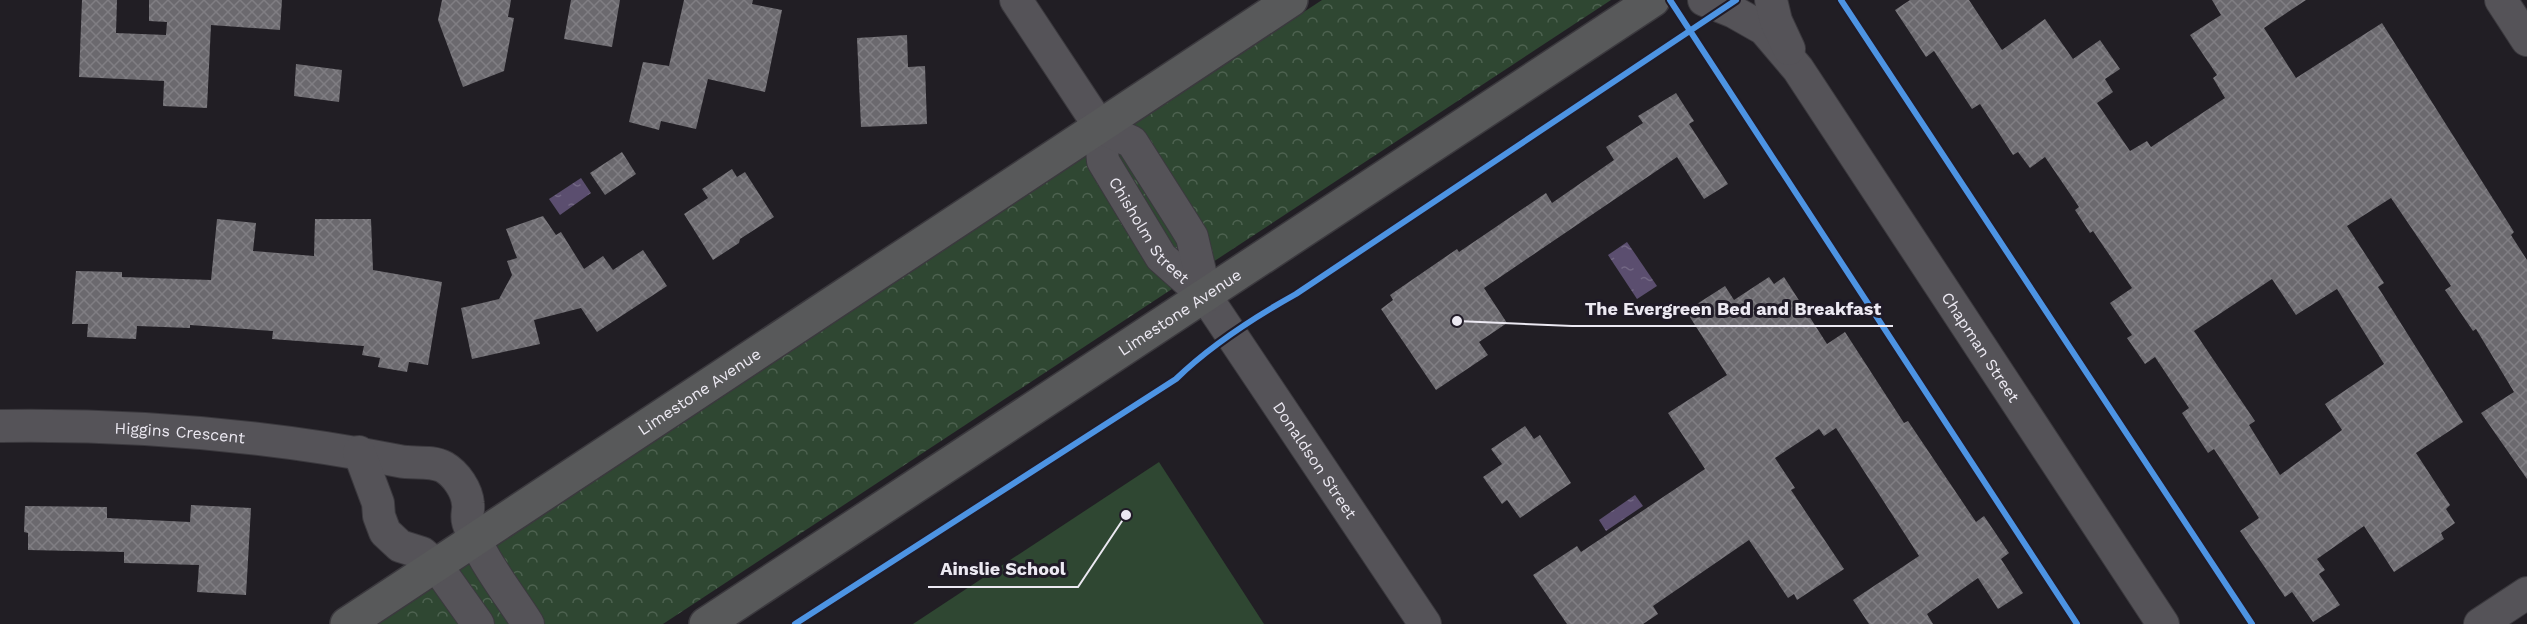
<svg xmlns="http://www.w3.org/2000/svg" width="2527" height="624" font-family="'Work Sans',sans-serif">
<style>
.park{fill:url(#park-crowns)}
.pitch{fill:#2f4732}
.water{fill:url(#water-ripples)}
.building{fill:url(#building-cross-hatch);fill-rule:evenodd}
.lines{fill:none;stroke-linecap:round;stroke-linejoin:round}
.street-casing{stroke:#3b393e;stroke-width:34}
.secondary-casing{stroke:#3b393e;stroke-width:36}
.street{stroke:#555358;stroke-width:32}
.secondary{stroke:#58595a;stroke-width:33}
.cycleway-casing{stroke:#201b27;stroke-width:10}
.cycleway{stroke:#4d94e3;stroke-width:6}
.labels{text-anchor:middle;stroke-width:6;stroke-linejoin:round;paint-order:stroke}
.street-label{font-size:16px;fill:#ece9f2;stroke:#201b27}
.leader{fill:none;stroke:#ece9f2;stroke-width:2}
.callout-dot{fill:#ece9f2;stroke:#201b27;stroke-width:2}
.callout-label{font-size:18px;text-anchor:middle;font-weight:bold;fill:#ece9f2;stroke:#201b27;stroke-width:6;stroke-linejoin:round;paint-order:stroke}
</style>
<defs>
<pattern id="park-crowns" width="20" height="18" patternUnits="userSpaceOnUse" patternTransform="scale(1.5)"><rect width="20" height="18" fill="#2f4732"/><path d="M2 6a3 3 0 1 1 6 0M12 15a3 3 0 1 1 6 0" fill="none" stroke="#4d6250"/></pattern>
<pattern id="water-ripples" width="26" height="14" patternUnits="userSpaceOnUse" patternTransform="scale(1.5)"><rect width="26" height="14" fill="#5b4e6f"/><path d="M2 4q2-2 4 0t4 0M15 11q2-2 4 0t4 0" fill="none" stroke="#736884"/></pattern>
<pattern id="building-cross-hatch" width="8" height="8" patternUnits="userSpaceOnUse" patternTransform="scale(1.5)"><rect width="8" height="8" fill="#6b696e"/><path d="M0 0l8 8M0 8l8-8" fill="none" stroke="#807e83"/></pattern>
</defs>
<rect width="100%" height="100%" fill="#211e24"/>
<!-- park -->
<polygon class="park" points="1322,0 1611,0 663,624 377,624"/>
<!-- pitch -->
<polygon class="pitch" points="1159,462 1264,624 913,624"/>
<!-- water -->
<g class="water">
<polygon points="581,178 591,193 560,215 549,199"/>
<polygon points="1627,242 1657,286 1637,299 1608,255"/>
<polygon points="1635,495 1643,506 1606,531 1599,520"/>
</g>
<!-- building -->
<g class="building">
<polygon points="82,0 117,0 116,33 166,35 167,22 149,21 149,0 282,0 280,30 211,25 207,108 163,106 164,81 79,77"/>
<polygon points="442,0 511,0 508,17 514,18 504,71 463,87 438,20"/>
<polygon points="571,0 620,0 612,47 564,39"/>
<polygon points="684,0 753,0 752,4 782,10 765,92 708,79 696,129 661,121 659,130 629,122 643,62 669,66"/>
<path d="M1910 0H1969L2002 50 2045 19 2073 59 2100 40 2120 69 2105 79 2113 92 2097 103 2130 151 2147 141 2151 147 2225 98 2213 78 2217 75 2190 35 2221 15 2212 0H2306L2264 28 2296 78 2382 23 2514 232 2511 235 2527 260V479L2481 413 2514 392 2476 329 2473 331 2445 290 2451 286 2391 198 2347 226 2384 283 2378 287 2463 422 2416 453 2450 505 2446 509 2455 523 2441 533 2444 539 2394 572 2364 526 2317 559 2325 570 2319 574 2340 605 2313 622 2292 592 2285 597 2240 531 2259 518 2214 449 2208 453 2182 413 2189 408 2155 357 2145 364 2127 338 2132 335 2110 303 2132 288 2093 231 2090 233 2075 210 2079 207 2045 157 2030 168 2018 152 2013 155 1980 104 1972 109 1934 51 1926 57 1895 10ZM2272 279 2296 315 2337 289 2384 364 2325 404 2342 430 2280 475 2249 425 2255 421 2194 331Z"/>
<polygon points="907,35 908,67 925,66 927,124 861,127 857,38"/>
<polygon points="296,64 342,70 339,102 294,96"/>
<polygon points="1676,93 1694,121 1689,124 1728,184 1704,199 1677,157 1484,288 1507,323 1479,342 1488,355 1436,390 1381,309 1393,300 1390,295 1457,249 1459,252 1546,193 1552,203 1614,160 1606,147 1643,123 1638,116"/>
<polygon points="622,152 636,174 605,195 590,173"/>
<polygon points="732,169 737,177 745,172 774,217 740,239 739,243 713,260 684,214 708,198 702,189"/>
<polygon points="543,216 556,235 561,232 584,269 603,256 613,270 643,250 667,286 597,332 581,308 534,320 540,344 472,359 461,308 499,299 512,275 507,261 517,258 506,229"/>
<polygon points="217,219 256,223 253,251 314,256 315,219 371,219 373,270 442,282 428,365 409,362 407,372 378,367 380,358 362,355 364,346 272,339 273,331 190,325 190,328 137,326 136,339 87,337 88,324 72,324 76,271 122,272 122,277 211,280"/>
<polygon points="1769,277 1774,284 1784,277 1827,344 1845,332 1904,423 1908,421 1976,522 1984,516 2009,553 2001,559 2023,593 1998,609 1978,578 1927,614 1933,624 1869,624 1853,600 1919,556 1836,428 1824,436 1819,429 1775,458 1795,488 1791,490 1844,569 1797,600 1794,594 1788,598 1749,540 1653,606 1658,614 1643,624 1567,624 1533,575 1577,546 1581,552 1705,469 1668,413 1727,375 1686,311 1725,286 1734,300"/>
<polygon points="1525,426 1534,439 1540,435 1571,483 1520,518 1507,500 1502,504 1483,477 1502,464 1491,449"/>
<polygon points="191,505 251,508 246,595 197,592 199,565 124,563 124,552 28,550 28,533 24,532 25,506 107,507 107,518 190,522"/>
</g>
<g class="lines">
<!-- street casing -->
<g class="street-casing">
<g id="street">
<path id="s1" d="M1016 0 1100 127 1103 161 1161 257 1206 297 1425 624"/>
<path id="s2" d="M1704 0 1734 12 1764 29 1798 69 2163 624"/>
<polyline points="1771,0 1776,21 1789,49"/>
<polyline points="2501,0 2527,40"/>
<polyline points="1100,127 1132,142 1184,224 1192,237 1206,297"/>
<path id="s3" d="M0 426C134 424 267 435 399 461 413 464 431 460 444 467 456 474 467 490 468 504 469 510 466 516 468 522 478 555 509 594 528 624"/>
<polyline points="359,452 378,503 379,516 385,532 400,546 422,553 436,565 478,624"/>
<polyline points="2480,624 2527,593"/>
</g>
</g>
<!-- secondary casing -->
<g class="secondary-casing">
<g id="secondary">
<path id="s4" d="M347 624 1291 0"/>
<path id="s5" d="M706 624 1653 0"/>
</g>
</g>
<!-- street -->
<use href="#street" class="street"/>
<!-- secondary -->
<use href="#secondary" class="secondary"/>
<!-- cycleway casing -->
<g class="cycleway-casing">
<g id="cycleway">
<polyline points="1670,0 2077,624"/>
<polyline points="1841,0 2252,624"/>
<path d="M795 624 1176 379C1211 345 1253 318 1296 294L1736 0"/>
</g>
</g>
<!-- cycleway -->
<use href="#cycleway" class="cycleway"/>
</g>
<g class="labels">
<!-- street labels -->
<g class="street-label">
<text dy="6" stroke="none"><textPath href="#s1" startOffset="270">Chisholm Street</textPath></text>
<text dy="6" stroke="none"><textPath href="#s5" startOffset="567">Limestone Avenue</textPath></text>
<text dy="6" stroke="none"><textPath href="#s2" startOffset="452">Chapman Street</textPath></text>
<text dy="6" stroke="none"><textPath href="#s4" startOffset="422">Limestone Avenue</textPath></text>
<text dy="6" stroke="none"><textPath href="#s3" startOffset="180">Higgins Crescent</textPath></text>
<text dy="6" stroke="none"><textPath href="#s1" startOffset="555">Donaldson Street</textPath></text>
</g>
</g>
<!-- callouts -->
<path class="leader" d="M1457 321L1572 326H1893M1126 515L1078 587H928"/>
<g class="callout-dot">
<circle cx="1457" cy="321" r="6"/>
<circle cx="1126" cy="515" r="6"/>
</g>
<g class="callout-label">
<text x="1733" y="315">The Evergreen Bed and Breakfast</text>
<text x="1003" y="575">Ainslie School</text>
</g>
</svg>
